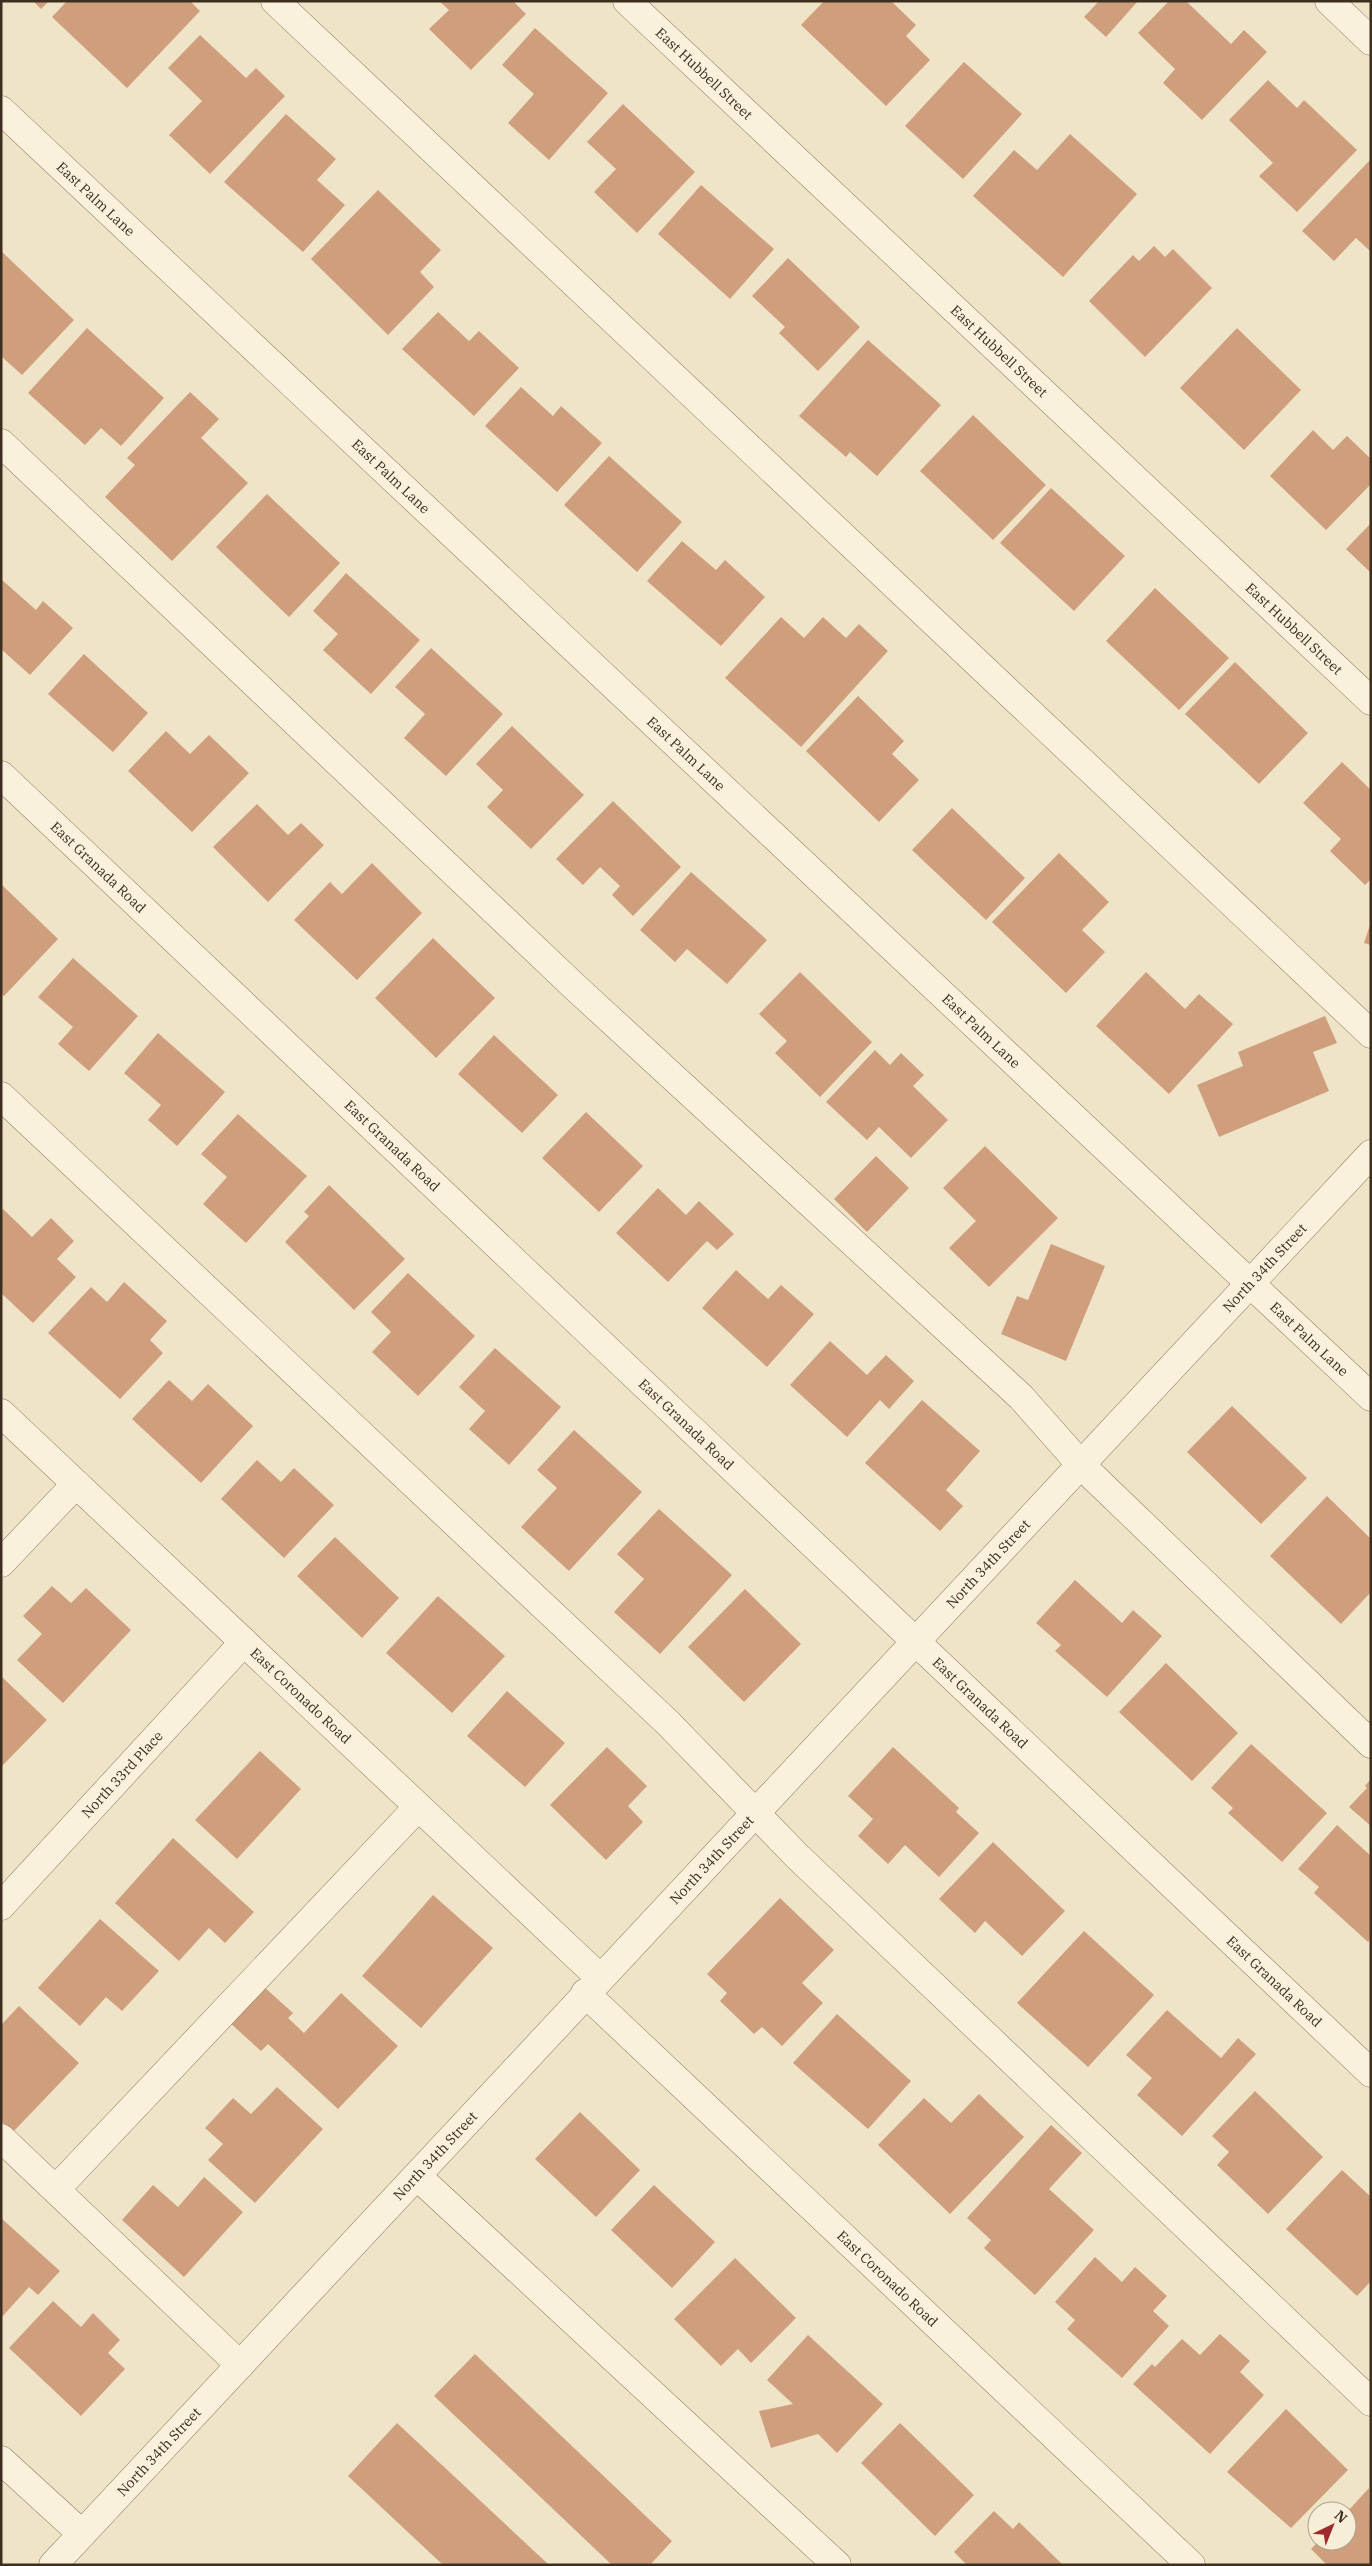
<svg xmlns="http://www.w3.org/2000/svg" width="1372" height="2566" font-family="'IBM Plex Serif',serif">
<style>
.building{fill:#cf9f7d}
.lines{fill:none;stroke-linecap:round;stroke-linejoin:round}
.minor-casing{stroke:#8d765c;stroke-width:29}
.minor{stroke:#faf1dc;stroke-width:28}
.labels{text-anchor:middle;stroke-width:4;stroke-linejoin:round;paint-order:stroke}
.street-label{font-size:14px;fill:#3d2e20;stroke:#f7eed8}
</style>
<rect width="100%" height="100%" fill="#f0e4c8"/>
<!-- building -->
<g class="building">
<polygon points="33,1 49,1 41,9"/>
<polygon points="67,1 190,1 200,11 127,88 52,17"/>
<polygon points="439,1 513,1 526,14 471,70 429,29 449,10"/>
<polygon points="824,1 891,1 916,25 906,36 930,60 886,106 801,25"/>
<polygon points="1099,1 1138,1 1106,37 1084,17"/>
<polygon points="1169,1 1186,1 1231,44 1244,30 1267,52 1202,120 1163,83 1175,69 1138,33"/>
<polygon points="535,28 608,93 549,160 508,123 534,94 502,65"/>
<polygon points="200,35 246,78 256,68 285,96 210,174 169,135 202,101 168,68"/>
<polygon points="964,62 1022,114 963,179 905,126"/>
<polygon points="1268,80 1297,108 1304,100 1357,150 1297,212 1259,176 1273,163 1229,120"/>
<polygon points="623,104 695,172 637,233 594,192 616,169 587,142"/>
<polygon points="286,114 336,159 317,180 345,205 303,252 224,182"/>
<polygon points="1070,134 1137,194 1063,277 973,196 1014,150 1037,170"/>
<polygon points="1371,159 1371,252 1356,238 1334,261 1302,231"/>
<polygon points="701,185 774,249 730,299 658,234"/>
<polygon points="378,190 441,250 420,272 434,287 388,335 311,259"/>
<polygon points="1154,246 1165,257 1173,249 1212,288 1145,357 1089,301 1133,255 1139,261"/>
<polygon points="1,251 74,320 22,375 1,356"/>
<polygon points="788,258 860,327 818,371 779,333 785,327 752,296"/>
<polygon points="438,312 469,341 479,331 519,368 474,416 402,349"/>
<polygon points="87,328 164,398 121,446 101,428 85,445 28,393"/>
<polygon points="1237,328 1301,390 1244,450 1180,388"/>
<polygon points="868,340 941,405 877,476 850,452 846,457 799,416"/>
<polygon points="521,387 553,416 561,406 602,443 557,492 485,426"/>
<polygon points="190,392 219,419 201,438 248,483 172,561 105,497 135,465 127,458"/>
<polygon points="973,415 1046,485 993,540 920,471"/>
<polygon points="1313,430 1333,450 1347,436 1371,459 1371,484 1326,530 1270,476"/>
<polygon points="609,456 682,522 637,572 564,505"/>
<polygon points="1051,488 1125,556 1074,611 1000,543"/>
<polygon points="267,494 340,563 289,617 216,547"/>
<polygon points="1371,523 1371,573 1346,549"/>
<polygon points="682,541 716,570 725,560 765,597 721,646 647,581"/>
<polygon points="346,573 420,640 371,694 323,650 338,634 313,611"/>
<polygon points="1,579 36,610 43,601 73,628 30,675 1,649"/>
<polygon points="1155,588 1229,658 1179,710 1106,641"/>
<polygon points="781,617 804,638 823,617 846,638 859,624 888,651 801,747 725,678"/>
<polygon points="431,648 503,714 446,776 404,738 425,714 395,687"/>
<polygon points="84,654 148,713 113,752 48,694"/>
<polygon points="1235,662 1308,733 1259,784 1185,714"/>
<polygon points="858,696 904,741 892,754 919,780 879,822 806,751"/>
<polygon points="512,726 584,795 531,849 487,807 503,790 476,764"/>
<polygon points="166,731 190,754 209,735 249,773 192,832 128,771"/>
<polygon points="1342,762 1371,790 1371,879 1365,885 1330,851 1341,839 1303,803"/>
<polygon points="613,801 681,867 633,916 612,895 620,886 600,867 583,885 556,859"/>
<polygon points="257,804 288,835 301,823 324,845 268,902 213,847"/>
<polygon points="952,808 1025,878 986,920 912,850"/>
<polygon points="1059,853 1109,902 1082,930 1105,952 1066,993 992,922"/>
<polygon points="372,863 422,913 357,980 294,920 330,882 342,894"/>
<polygon points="691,872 767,940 727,984 687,949 675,962 640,930"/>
<polygon points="1,884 58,939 4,996 1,994"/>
<polygon points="1371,922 1371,945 1364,943"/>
<polygon points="433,938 495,998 436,1058 375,998"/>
<polygon points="73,958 138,1016 89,1071 58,1044 73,1027 38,997"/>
<polygon points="800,972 872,1042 820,1097 775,1053 787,1041 759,1014"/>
<polygon points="1146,972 1185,1009 1199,994 1233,1024 1169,1094 1096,1026"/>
<polygon points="1325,1016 1337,1043 1313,1052 1329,1091 1219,1137 1197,1085 1243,1066 1238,1052"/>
<polygon points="158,1033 225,1092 177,1146 148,1120 161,1105 124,1073"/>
<polygon points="494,1035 558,1095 522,1133 458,1074"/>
<polygon points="875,1050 890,1065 901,1053 924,1075 913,1086 948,1120 911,1158 879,1127 867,1140 826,1102"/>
<polygon points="586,1112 643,1166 599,1212 542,1158"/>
<polygon points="238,1114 307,1176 246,1243 203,1204 227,1177 201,1154"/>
<polygon points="985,1146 1058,1218 989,1287 949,1248 976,1221 943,1188"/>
<polygon points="876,1156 909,1188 867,1232 834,1199"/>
<polygon points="329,1185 405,1259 354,1310 285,1242 309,1216 304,1212"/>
<polygon points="658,1188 686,1215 699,1201 734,1234 717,1250 707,1241 668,1282 616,1233"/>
<polygon points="3,1209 32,1237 51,1218 74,1241 57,1259 76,1277 33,1323 1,1293 1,1211"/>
<polygon points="1051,1244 1105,1266 1066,1361 1001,1334 1017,1296 1028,1300"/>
<polygon points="736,1270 768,1299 781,1285 814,1314 767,1367 702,1308"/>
<polygon points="408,1273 475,1336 418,1396 372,1352 391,1332 371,1312"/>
<polygon points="124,1282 167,1321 150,1340 163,1353 120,1399 48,1333 91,1287 107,1302"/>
<polygon points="830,1341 867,1375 886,1355 914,1381 889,1409 880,1400 847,1437 790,1385"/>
<polygon points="495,1348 561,1407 509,1465 469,1429 485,1411 459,1387"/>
<polygon points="169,1380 192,1401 208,1384 253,1426 201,1483 132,1419"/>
<polygon points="922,1400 980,1451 946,1490 963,1506 940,1531 865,1463"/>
<polygon points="1232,1406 1307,1478 1261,1524 1187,1452"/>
<polygon points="574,1430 642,1492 569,1571 521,1527 557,1488 537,1470"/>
<polygon points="257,1460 281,1482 294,1468 334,1505 284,1558 221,1499"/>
<polygon points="1327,1496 1371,1539 1371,1592 1341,1624 1270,1556"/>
<polygon points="659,1509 732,1575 660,1654 614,1612 644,1579 617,1554"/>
<polygon points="335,1537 399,1598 362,1638 297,1576"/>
<polygon points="1075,1580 1122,1623 1133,1610 1162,1636 1107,1697 1055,1651 1061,1645 1036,1623"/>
<polygon points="52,1586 71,1603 86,1588 131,1630 63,1703 17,1660 42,1634 23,1616"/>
<polygon points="745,1589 801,1644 744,1702 688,1647"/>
<polygon points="438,1596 505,1656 452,1713 386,1653"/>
<polygon points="1166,1663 1238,1733 1192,1781 1119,1712"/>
<polygon points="1,1676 47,1720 1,1767"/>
<polygon points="507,1691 565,1743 525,1787 467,1736"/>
<polygon points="1251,1744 1327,1813 1282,1862 1228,1813 1233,1808 1211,1788"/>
<polygon points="607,1747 647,1786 628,1806 643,1822 606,1860 550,1805"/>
<polygon points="893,1747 959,1808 956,1812 979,1833 939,1877 905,1845 888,1864 858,1836 873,1819 848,1796"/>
<polygon points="260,1751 301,1789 237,1859 195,1820"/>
<polygon points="1371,1779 1371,1826 1349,1807 1367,1788 1365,1786"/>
<polygon points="1337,1825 1371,1856 1371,1938 1368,1942 1314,1893 1319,1887 1298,1869"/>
<polygon points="173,1838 254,1912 225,1943 209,1928 179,1961 115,1903"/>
<polygon points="993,1842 1065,1911 1022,1956 985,1921 975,1933 939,1899"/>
<polygon points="433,1895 493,1948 421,2028 362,1976"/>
<polygon points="780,1898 834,1950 802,1983 823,2003 782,2046 762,2027 754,2034 720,2001 727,1993 707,1974"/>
<polygon points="100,1919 159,1971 122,2011 106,1997 80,2026 38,1988"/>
<polygon points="1084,1931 1154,1995 1088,2067 1017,2003"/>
<polygon points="263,1986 293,2013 288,2018 304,2033 341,1993 398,2046 338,2109 268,2044 261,2051 229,2022"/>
<polygon points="19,2006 79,2063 13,2132 1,2121 1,2025"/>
<polygon points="1167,2010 1221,2058 1238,2038 1256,2054 1182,2136 1137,2095 1152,2078 1126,2055"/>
<polygon points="837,2014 911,2081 868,2129 793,2063"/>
<polygon points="277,2087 323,2129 255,2203 208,2160 223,2144 205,2128 233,2098 251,2114"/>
<polygon points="1255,2091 1323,2157 1268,2214 1217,2165 1229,2152 1212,2136"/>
<polygon points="979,2094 1024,2137 950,2214 878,2145 924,2098 951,2123"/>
<polygon points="580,2112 640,2170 596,2217 535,2159"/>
<polygon points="1051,2125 1082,2153 1049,2189 1094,2230 1035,2295 984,2248 991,2240 967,2218"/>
<polygon points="1342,2170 1371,2197 1371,2281 1357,2296 1286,2229"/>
<polygon points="204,2177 243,2212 184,2277 122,2220 153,2185 178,2207"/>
<polygon points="654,2185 715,2242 672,2288 611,2230"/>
<polygon points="1,2218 60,2271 38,2295 29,2287 1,2318"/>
<polygon points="1095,2257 1122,2282 1135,2267 1167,2296 1153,2311 1169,2326 1122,2378 1067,2329 1075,2320 1055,2302"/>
<polygon points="735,2258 796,2318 751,2363 738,2349 721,2366 674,2319"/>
<polygon points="53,2301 81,2327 93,2313 120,2340 108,2353 125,2369 81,2416 9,2348"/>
<polygon points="1220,2334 1250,2361 1240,2372 1264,2395 1210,2454 1133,2384 1152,2364 1155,2367 1182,2339 1200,2355"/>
<polygon points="808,2335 883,2404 837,2453 818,2434 771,2448 759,2411 793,2404 767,2380"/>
<polygon points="475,2354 672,2541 650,2565 612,2565 434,2396"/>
<polygon points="1286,2409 1348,2470 1291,2528 1227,2472"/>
<polygon points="397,2423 549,2565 443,2565 348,2476"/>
<polygon points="900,2423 974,2495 935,2536 861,2463"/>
<polygon points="1369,2488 1371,2565 1327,2565 1311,2549 1319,2541 1347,2541 1347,2512"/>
<polygon points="994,2511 1013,2529 1019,2522 1063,2565 967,2565 954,2552"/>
</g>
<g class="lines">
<!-- minor casing -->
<g class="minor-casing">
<g id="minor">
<polyline points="275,1 1371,1034"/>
<path id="s1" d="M627 1 1371 701"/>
<polyline points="1329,1 1371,41"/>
<path id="s2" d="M1 110 1371 1397"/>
<polyline points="1,443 576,988 1021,1397 1082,1466 1371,1744"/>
<path id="s3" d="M1 775 1371 2073"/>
<polyline points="1,1096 668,1723 797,1856 1371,2402"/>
<path id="s4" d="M1 1413 600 1978"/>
<polyline points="1,1563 76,1484"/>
<path id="s5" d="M1 1906 244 1642"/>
<path id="s6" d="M585 1993 1191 2565"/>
<polyline points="1,2138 240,2365"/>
<polyline points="417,2176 837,2565"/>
<polyline points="57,2188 418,1807"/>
<polyline points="1,2460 82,2534"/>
<path id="s7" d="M53 2565 1371 1154"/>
</g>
</g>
<!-- minor -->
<use href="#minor" class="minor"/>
</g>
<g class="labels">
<!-- street labels -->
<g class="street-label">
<text dy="5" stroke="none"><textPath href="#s1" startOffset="106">East Hubbell Street</textPath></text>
<text dy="5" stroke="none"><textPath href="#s2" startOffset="130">East Palm Lane</textPath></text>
<text dy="5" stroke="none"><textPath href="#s1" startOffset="511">East Hubbell Street</textPath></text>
<text dy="5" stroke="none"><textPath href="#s2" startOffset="535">East Palm Lane</textPath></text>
<text dy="5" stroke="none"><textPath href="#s1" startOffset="916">East Hubbell Street</textPath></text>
<text dy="5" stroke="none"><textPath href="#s2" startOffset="940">East Palm Lane</textPath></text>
<text dy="5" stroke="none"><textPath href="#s3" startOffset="134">East Granada Road</textPath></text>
<text dy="5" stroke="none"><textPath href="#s2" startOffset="1345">East Palm Lane</textPath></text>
<text dy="5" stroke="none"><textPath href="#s3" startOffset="539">East Granada Road</textPath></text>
<text dy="5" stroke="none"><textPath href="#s7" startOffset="1775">North 34th Street</textPath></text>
<text dy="5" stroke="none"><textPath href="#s2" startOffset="1795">East Palm Lane</textPath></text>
<text dy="5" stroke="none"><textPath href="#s3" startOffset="944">East Granada Road</textPath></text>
<text dy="5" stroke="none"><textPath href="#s7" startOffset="1370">North 34th Street</textPath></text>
<text dy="5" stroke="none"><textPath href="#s4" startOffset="412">East Coronado Road</textPath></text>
<text dy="5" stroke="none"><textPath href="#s3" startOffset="1349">East Granada Road</textPath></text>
<text dy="5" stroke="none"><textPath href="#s5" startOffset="179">North 33rd Place</textPath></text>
<text dy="5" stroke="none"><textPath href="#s7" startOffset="965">North 34th Street</textPath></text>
<text dy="5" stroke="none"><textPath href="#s3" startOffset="1754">East Granada Road</textPath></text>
<text dy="5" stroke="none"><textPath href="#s7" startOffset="560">North 34th Street</textPath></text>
<text dy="5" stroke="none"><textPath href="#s6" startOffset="416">East Coronado Road</textPath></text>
<text dy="5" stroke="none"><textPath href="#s7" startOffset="155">North 34th Street</textPath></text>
</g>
</g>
<!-- border -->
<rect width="1372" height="2566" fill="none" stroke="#3d2e20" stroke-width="5"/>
<!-- north arrow -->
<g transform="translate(1332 2526) rotate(43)"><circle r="24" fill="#f7eed8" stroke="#ada18e"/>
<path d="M0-4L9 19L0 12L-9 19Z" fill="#9e2a2b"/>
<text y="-8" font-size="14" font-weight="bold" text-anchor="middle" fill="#3d2e20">N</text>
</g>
</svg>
